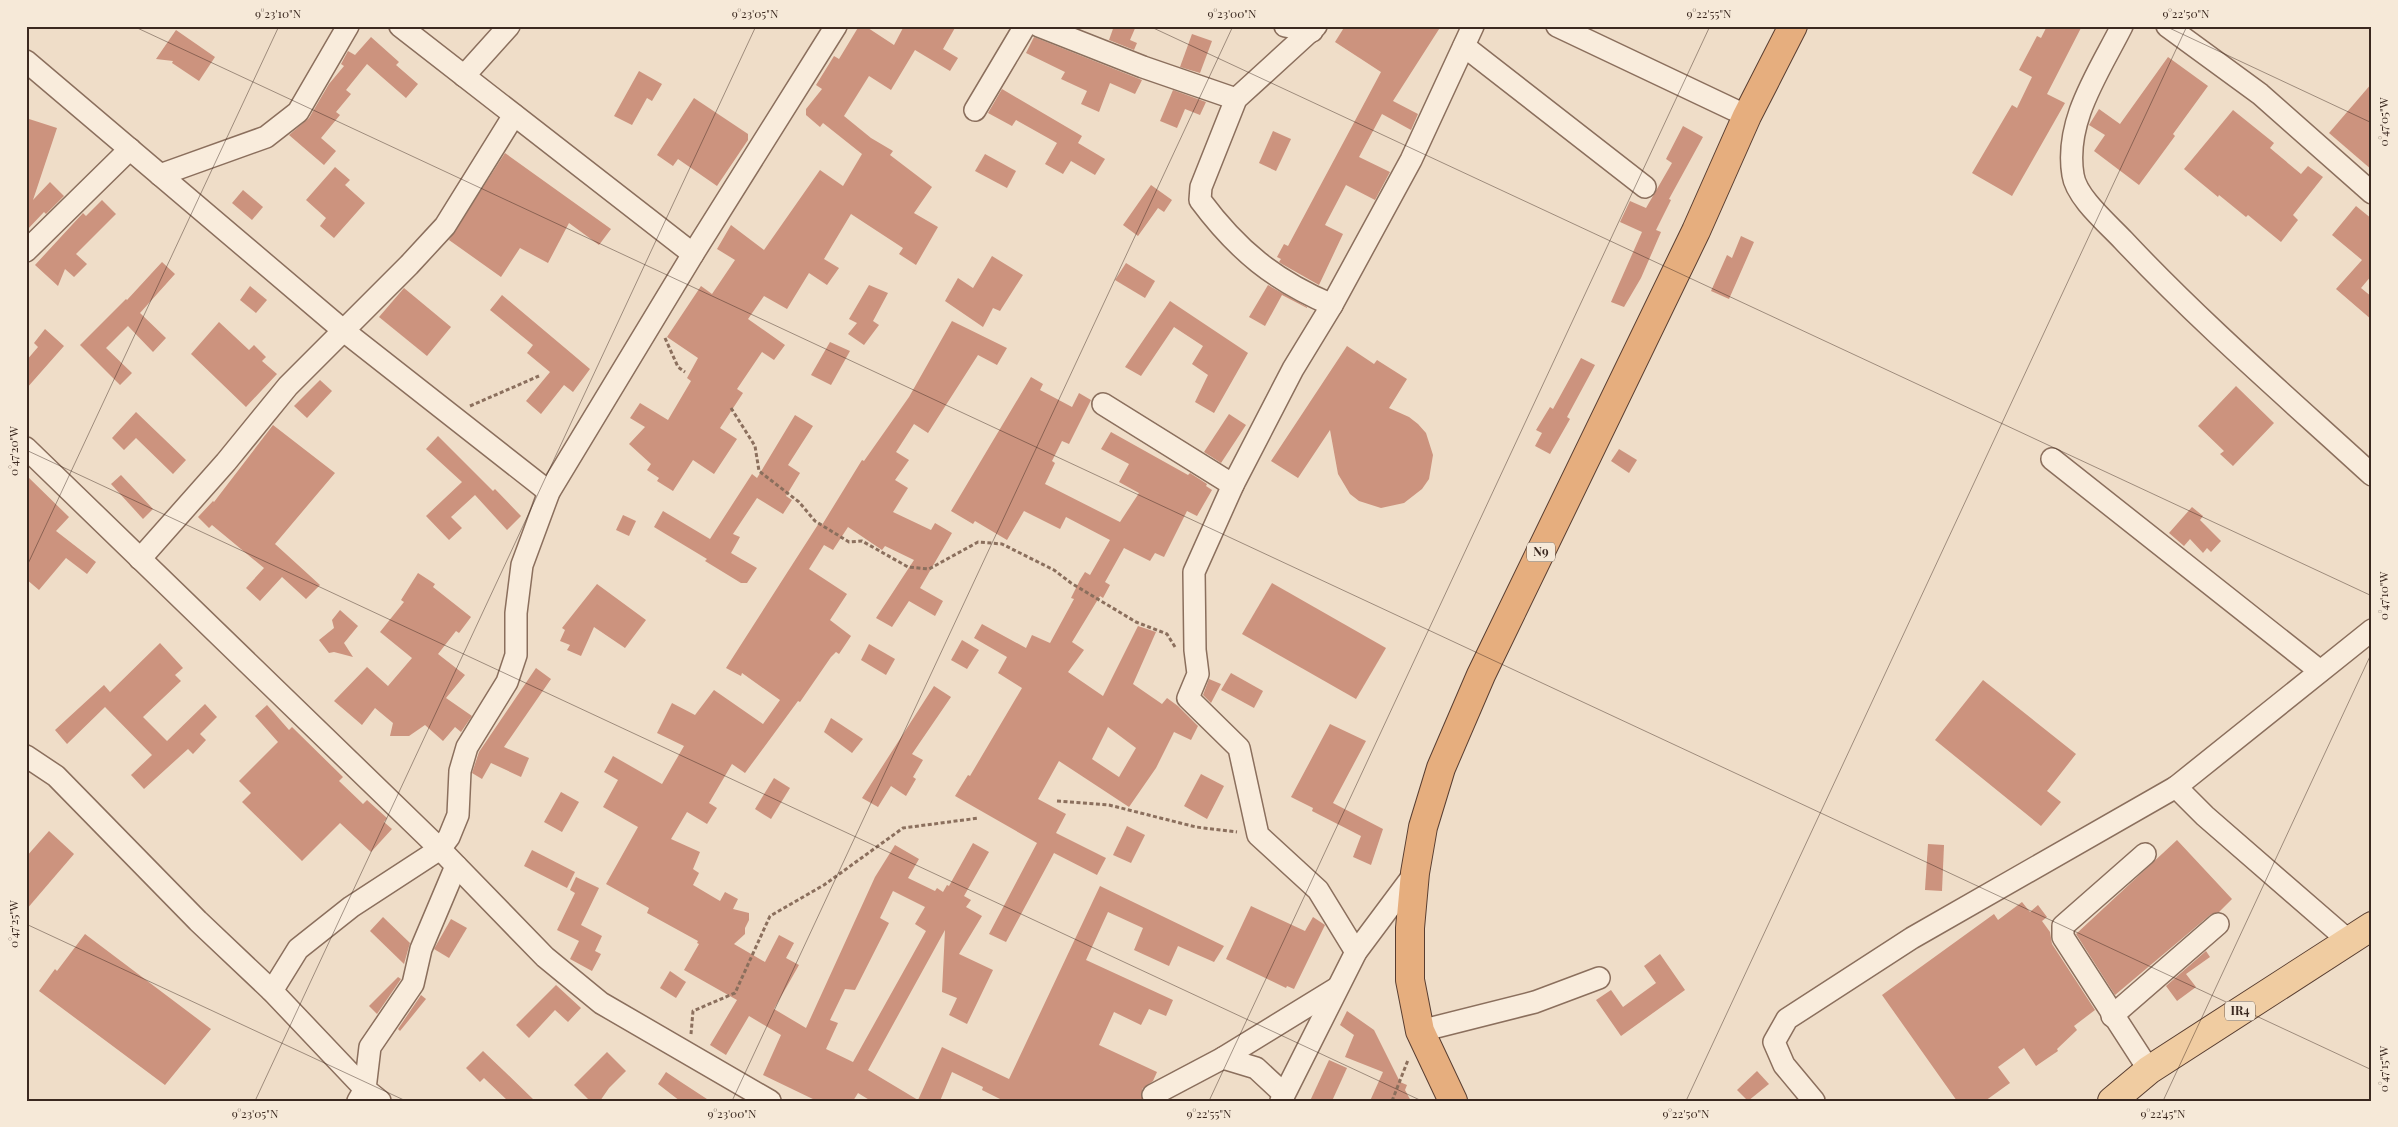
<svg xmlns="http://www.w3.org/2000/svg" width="2398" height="1127" font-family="'Playfair Display',serif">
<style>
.building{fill:#cc937e;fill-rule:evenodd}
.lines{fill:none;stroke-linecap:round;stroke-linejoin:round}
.minor-casing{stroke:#8b6f5d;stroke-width:24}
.primary-casing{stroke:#593e31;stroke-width:30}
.trunk-casing{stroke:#593e31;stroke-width:30}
.path{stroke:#8b6f5d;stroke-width:3;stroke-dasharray:4 2.5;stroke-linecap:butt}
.minor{stroke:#f9ecdc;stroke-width:21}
.primary{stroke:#f0cca1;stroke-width:28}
.trunk{stroke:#e6ae7e;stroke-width:28}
.ticks{fill:none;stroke:#3b2920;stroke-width:1;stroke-opacity:0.45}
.labels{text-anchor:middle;stroke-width:4.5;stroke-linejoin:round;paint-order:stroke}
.shield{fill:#f6e9d8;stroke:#736357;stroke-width:1}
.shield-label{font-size:12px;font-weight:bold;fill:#3b2920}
.neatline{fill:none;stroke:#3b2920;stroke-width:2}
.ticks-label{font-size:12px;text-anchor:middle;fill:#3b2920}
</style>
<rect width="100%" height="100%" fill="#efddc8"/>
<!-- building -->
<g class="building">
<polygon points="859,26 865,26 894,45 904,26 956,26 943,49 958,58 950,71 915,50 891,90 869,76 844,116 871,138 893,151 890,155 932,187 914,213 938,227 916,265 899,254 903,248 851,214 824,259 839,268 827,285 809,273 787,309 764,296 748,319 785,345 774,360 762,352 737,389 743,393 720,428 737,439 714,474 693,460 673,491 657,481 659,478 647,470 651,464 629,444 645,427 630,418 640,403 668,420 691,381 687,378 698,358 667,337 701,286 712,294 735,260 717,249 731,225 764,250 820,170 843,186 862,154 823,123 820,127 806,115 806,109 822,89 816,85 834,56 839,59"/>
<polygon points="1114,26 1136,26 1130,40 1137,43 1134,50 1109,40"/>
<polygon points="1345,26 1441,26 1393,101 1418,114 1411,130 1382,114 1359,157 1390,172 1375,200 1346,185 1325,225 1343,234 1319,285 1282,264 1279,262 1281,259 1277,257 1284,244 1288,246 1381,72 1335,42"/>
<polygon points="2047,26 2082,26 2047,94 2065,103 2012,196 1972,173 2012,105 2017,108 2032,77 2019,70 2037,36 2041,38"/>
<polygon points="176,30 215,57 199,81 172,63 173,61 156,59"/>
<polygon points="1192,34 1212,41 1200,73 1180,67"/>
<polygon points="371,37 399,62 396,65 418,84 406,98 367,64 346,90 351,94 336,112 340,115 321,138 336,151 324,165 289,135 309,118 329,84 344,66 341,64 348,51 355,55"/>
<polygon points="1034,37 1142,80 1135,94 1110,83 1099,112 1081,104 1087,91 1061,79 1065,72 1026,53"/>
<polygon points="2168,57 2208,86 2173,134 2175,136 2139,185 2094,151 2105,135 2089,125 2099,109 2120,124"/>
<polygon points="639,71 662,84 652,101 647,98 632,125 614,116"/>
<polygon points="2372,83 2372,170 2329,133"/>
<polygon points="1002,89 1082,136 1078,143 1105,159 1095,175 1071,161 1063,174 1045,164 1057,143 1016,120 1012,126 988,113"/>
<polygon points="1173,90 1206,102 1200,115 1185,109 1177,128 1160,121"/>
<polygon points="694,98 748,134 748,140 717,186 678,159 673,166 657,155"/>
<polygon points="2233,110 2274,143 2270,148 2301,174 2308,166 2323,177 2293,215 2298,220 2281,242 2248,215 2246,217 2219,195 2218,197 2184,169"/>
<polygon points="26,118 57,128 33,200 50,182 64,196 46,214 44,212 26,231"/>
<polygon points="1683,126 1703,137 1669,199 1671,200 1656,230 1661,232 1641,278 1624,307 1611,302 1642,232 1620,222 1630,201 1646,208 1672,163 1666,159"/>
<polygon points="1273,131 1291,139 1276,171 1259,163"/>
<polygon points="505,153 611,229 599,245 569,223 548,263 520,248 501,277 449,240"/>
<polygon points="985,154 1016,171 1007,188 975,171"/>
<polygon points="335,167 350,180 345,185 365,203 334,238 320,226 326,218 306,200"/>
<polygon points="1151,185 1172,200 1164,212 1158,208 1138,236 1123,225"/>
<polygon points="243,190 263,207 252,220 232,203"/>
<polygon points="102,200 116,214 76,254 87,264 74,277 65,269 58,286 35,265 83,213 86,216"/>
<polygon points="2356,206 2372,219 2372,275 2361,288 2372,297 2372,320 2336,289 2362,260 2332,235"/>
<polygon points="1741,236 1754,242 1729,299 1711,291 1727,255 1732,258"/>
<polygon points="992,256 1023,275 1000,311 993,308 983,327 945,301 958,278 973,288"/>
<polygon points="162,262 175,274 140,313 166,338 153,352 128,326 106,348 132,373 120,385 80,345 126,299 127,300"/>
<polygon points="1126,263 1155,281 1145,298 1115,280"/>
<polygon points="869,285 888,293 873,321 879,325 864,345 848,334 857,323 849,319"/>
<polygon points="1268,285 1307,307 1307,308 1282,295 1265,326 1249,317"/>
<polygon points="250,286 267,300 256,313 240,300"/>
<polygon points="404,288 451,327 427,356 379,317"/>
<polygon points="502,295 590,369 573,392 564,385 541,414 526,401 550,372 527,353 533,345 490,310"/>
<polygon points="1170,301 1248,353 1214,413 1195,402 1208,375 1192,364 1203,346 1174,327 1141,376 1125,367"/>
<path d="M952 321 1007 348 997 365 978 355 928 433 914 424 896 452 909 460 895 480 908 488 893 512 931 530 935 523 952 533 920 588 943 601 935 616 909 601 892 627 876 618 914 560 885 546 882 550 848 527 833 550 824 545 809 569 847 594 830 620 851 636 839 654 836 652 831 657 800 702 798 701 745 773 732 764 709 803 717 808 707 824 687 812 671 839 700 852 693 869 699 873 693 885 720 901 725 892 738 899 733 909 749 913V920L745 928V934L734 944 765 962 779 935 794 943 786 958 799 965 774 1009 806 1028 875 877 895 845 919 859 908 878 935 891 937 888 943 892 947 885 949 886 973 843 989 852 964 896 971 900 966 907 982 916 959 954 993 970 967 1024 949 1015 957 998 942 992 945 930 868 1070 918 1100 942 1047 1009 1079 1100 886 1224 946 1214 962 1178 946 1169 966 1134 950 1143 928 1108 912 1086 960 1173 1000 1166 1016 1149 1009 1141 1025 1114 1012 1099 1045 1157 1072 1153 1081 1142 1089V1101H1004L982 1090 983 1087 952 1072 940 1101H871L858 1093 853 1101H817L763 1075 781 1035 749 1016 726 1055 710 1045 737 1000 684 970 699 944 697 943 698 941 647 913 649 908 606 884 638 827 603 807 618 780 604 772 613 756 662 784 684 746 657 733 672 703 695 715 714 690 763 724 780 700 742 673 741 676 726 668 819 523 822 525 862 460 864 461 909 397ZM893 891 925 907 915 924 926 931 853 1062 826 1049 838 1023 830 1020 845 989 855 990 889 923 880 918Z"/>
<polygon points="219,322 249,350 254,345 266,357 262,361 277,374 246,407 191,354"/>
<polygon points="45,329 64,346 26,389 26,361 38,347 34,343"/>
<polygon points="830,342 850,351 831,385 811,375"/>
<polygon points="1347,346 1374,364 1377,360 1407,379 1389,408 1409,417 1418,424 1426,433 1433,455 1429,479 1422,489 1404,503 1381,508 1359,501 1350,494 1338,474 1330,430 1298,478 1271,461"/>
<polygon points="1581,358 1595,365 1567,417 1570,419 1550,454 1535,446 1542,433 1536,430 1550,407 1553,409"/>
<path d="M1031 377 1043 384 1040 390 1072 407 1079 393 1091 400 1069 444 1062 441 1052 461 1055 463 1045 484 1120 522 1139 493 1119 482 1129 464 1101 449 1111 432 1188 475 1190 473 1207 484 1206 486 1212 490 1197 516 1187 511 1164 557 1155 553 1150 561 1124 548 1105 582 1110 585 1103 598 1100 596 1072 642 1084 650 1068 672 1103 696 1138 626 1156 632 1133 684 1162 704 1167 698 1178 706 1198 726 1191 740 1174 732 1156 768 1129 807 1059 761 1038 799 1066 814 1056 833 1106 858 1097 875 1054 853 1006 942 989 934 1037 843 955 796 968 775 970 776 1022 688 998 673 1007 657 974 638 982 624 1026 648 1032 635 1050 643 1074 599 1071 598 1080 580 1085 572 1090 575 1110 540 1066 517 1060 529 1024 511 1007 540 975 521 973 524 951 511ZM1108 727 1136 748 1119 777 1092 759Z"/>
<polygon points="320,380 332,391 307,418 294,406"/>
<polygon points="2236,386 2274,423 2233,466 2220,454 2224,451 2198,426"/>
<polygon points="136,412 186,460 173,474 136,438 124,450 112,438"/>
<polygon points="1229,414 1246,425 1221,463 1204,452"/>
<polygon points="795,415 813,426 788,465 800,473 786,496 792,500 783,514 757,498 733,534 740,537 731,553 757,568 747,583 741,583 705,561 707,559 654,527 663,511 710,539 752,474 757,478"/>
<polygon points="273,425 335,473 275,544 320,585 306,599 282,577 260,601 246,588 264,568 212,525 209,528 198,517 213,501 214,502"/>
<polygon points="438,436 493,491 495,489 521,516 507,530 475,495 451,517 462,528 449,540 426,516 462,482 426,449"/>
<polygon points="1619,449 1637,460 1629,473 1611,461"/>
<polygon points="26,475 69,517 56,531 96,562 87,574 66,558 39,590 26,579"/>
<polygon points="121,475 153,509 143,519 111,484"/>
<polygon points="2192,507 2203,516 2200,520 2221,541 2211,552 2207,548 2203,553 2190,539 2184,546 2169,533"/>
<polygon points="623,515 636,521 629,536 616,530"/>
<polygon points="418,573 435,584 433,587 471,617 459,633 456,631 438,654 465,675 446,698 472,716 461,732 455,727 443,741 425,725 409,736 390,736 393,723 375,708 362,725 334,701 367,667 388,686 412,658 380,632 404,602 401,600"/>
<polygon points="1272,583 1386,648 1356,699 1242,634"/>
<polygon points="597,584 646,620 625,648 594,627 581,656 567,650 570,645 560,641 565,630 562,628"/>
<polygon points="340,610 358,626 344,643 353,657 334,652 329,653 319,640 334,628 332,620"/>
<polygon points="962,640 979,650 967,669 951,660"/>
<polygon points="160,643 183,668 175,675 181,681 143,717 167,741 205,704 217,717 200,734 206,740 193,754 188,749 144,789 131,775 152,755 105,707 67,744 55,730 104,685 110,692"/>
<polygon points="869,644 895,659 886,675 861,660"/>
<polygon points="536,668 551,679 504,747 529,758 521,777 491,763 482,779 472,773 479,752"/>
<polygon points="1231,673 1263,691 1254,708 1221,690"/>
<polygon points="1209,679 1221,684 1211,703 1203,695"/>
<polygon points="1983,680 2076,754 2047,791 2061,802 2041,826 1935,740"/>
<polygon points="934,686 951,697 912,754 923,760 913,777 916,779 906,796 891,786 878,807 862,798"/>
<polygon points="267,705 289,730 292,727 343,777 339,781 363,804 367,800 387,818 384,822 392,829 371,852 340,823 302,861 242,802 251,793 239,781 278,742 255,716"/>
<polygon points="831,718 863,739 852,753 824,732"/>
<polygon points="1330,724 1366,741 1333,803 1383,829 1371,865 1353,857 1361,836 1312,811 1313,808 1291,797"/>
<polygon points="1201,774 1224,786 1207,819 1184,806"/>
<polygon points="774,778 790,788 771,819 755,809"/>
<polygon points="561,792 579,802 562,832 544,822"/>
<polygon points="1127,826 1145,835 1131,863 1113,855"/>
<polygon points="49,831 74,854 26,910 26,857"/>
<polygon points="2177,840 2232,899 2219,912 2210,915 2115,995 2076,934"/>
<polygon points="1928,844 1944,845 1942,891 1925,890"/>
<polygon points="532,850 575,872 567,888 524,866"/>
<polygon points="576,877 599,888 581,925 602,936 595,951 601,954 592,971 570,959 579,941 557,930 575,893 570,890"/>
<polygon points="2022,902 2030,912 2038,905 2047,917 2042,921 2050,932 2052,944 2095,1010 2074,1026 2077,1030 2057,1049 2058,1051 2036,1066 2024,1048 1998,1067 2010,1083 1985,1101 1957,1101 1882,995 1994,914 1998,920"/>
<polygon points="1251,906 1305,931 1313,917 1325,925 1294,989 1287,986 1286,988 1226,959"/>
<polygon points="383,917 410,943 404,964 370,931"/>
<polygon points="451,919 467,928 449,958 434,949"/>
<polygon points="85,934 211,1029 165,1085 39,991 55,969 57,971"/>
<polygon points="2206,951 2210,957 2186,974 2196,987 2177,1001 2166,986"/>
<polygon points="1660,954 1685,990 1621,1036 1596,1000 1611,990 1623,1007 1656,983 1644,966"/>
<polygon points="670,971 686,982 676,998 660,988"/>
<polygon points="398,977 401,979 377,1014 369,1006"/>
<polygon points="556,985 581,1008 568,1022 555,1010 529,1038 516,1025"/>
<polygon points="421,995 426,999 400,1031 398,1029"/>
<polygon points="1347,1011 1374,1030 1400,1082 1407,1085 1405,1090 1411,1101 1370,1101 1383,1072 1345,1057 1354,1035 1340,1025"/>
<polygon points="483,1051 504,1071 535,1101 508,1101 484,1078 480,1082 466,1068"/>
<polygon points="607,1052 626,1071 609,1088 600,1101 590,1101 574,1085"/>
<polygon points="1329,1060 1347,1068 1332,1101 1310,1101"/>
<polygon points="1757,1071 1769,1084 1748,1101 1737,1090"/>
<polygon points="666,1072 684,1084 710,1101 680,1101 658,1084"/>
</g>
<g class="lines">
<!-- minor casing -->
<g class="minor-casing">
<g id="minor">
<polyline points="400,26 693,254"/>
<polyline points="1039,26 1143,67 1236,99"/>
<polyline points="1285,26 1312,31"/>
<path d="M1316 26 1236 99 1201 187 1200 200C1238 251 1274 280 1332 305"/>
<polyline points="1557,26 1747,116"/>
<path d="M2122 26C2099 72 2064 121 2073 175 2076 197 2108 224 2123 240 2201 323 2288 398 2372 475"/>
<polyline points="2167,26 2260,94 2372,193"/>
<polyline points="1464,46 1645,187"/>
<polyline points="26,61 344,331 549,492"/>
<polyline points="464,76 509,26"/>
<polyline points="975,110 1025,26"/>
<polyline points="160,175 266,137 298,112 348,26"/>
<polyline points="26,251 130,149"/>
<polyline points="1103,404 1233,485"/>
<polyline points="26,448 440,849 545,957 601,1003 770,1101"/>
<polyline points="2052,459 2320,671"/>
<polyline points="140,559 226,462 288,386 409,265 445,226 514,115"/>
<polyline points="26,756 56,776 198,921 272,991 365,1089 358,1101"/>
<polyline points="2145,854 2063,926 2063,937 2149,1070"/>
<polyline points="2349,941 2205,816 2176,787 2372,630"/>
<polyline points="1356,952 1318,890 1258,835 1239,748 1188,698 1198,674 1195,650 1194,572 1233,485 1293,369 1332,305 1411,160 1473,26"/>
<polyline points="272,991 298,949 351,907 440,849 449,837 458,815 460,771 467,747 507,682 516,655 516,613 522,565 549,492 693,254 836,26"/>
<polyline points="2112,1016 2218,924"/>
<polyline points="1420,1031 1535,1002 1599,978"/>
<polyline points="1223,1058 1337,988"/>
<polyline points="1153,1095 1223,1058 1256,1068 1284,1094"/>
<polyline points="380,1101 365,1089 370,1047 413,984 421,949 456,866"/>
<polyline points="1281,1101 1356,952 1415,873"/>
<polyline points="1814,1101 1784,1065 1774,1042 1787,1019 1912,938 2176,787"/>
</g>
</g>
<!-- primary casing -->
<g class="primary-casing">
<polyline id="primary" points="2112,1101 2149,1070 2372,926"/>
</g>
<!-- trunk casing -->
<g class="trunk-casing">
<polyline id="trunk" points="1453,1101 1420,1031 1410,980 1410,928 1415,873 1423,827 1441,768 1481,675 1696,231 1747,116 1793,26"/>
</g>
<!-- path -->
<g class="path">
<polyline points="665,338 678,367 685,372"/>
<polyline points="470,406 539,376"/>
<polyline points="731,408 755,446 759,471 799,502 815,521 849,542 862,541 908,567 929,569 978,542 1002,544 1054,570 1071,583 1136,622 1167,634 1175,647"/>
<polyline points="1057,801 1109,805 1196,827 1237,832"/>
<polyline points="691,1034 693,1011 735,993 770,916 824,885 903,828 979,818"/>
<polyline points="1392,1101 1408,1060"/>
</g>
<!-- minor -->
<use href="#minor" class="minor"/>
<!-- primary -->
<use href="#primary" class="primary"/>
<!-- trunk -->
<use href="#trunk" class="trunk"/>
</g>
<!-- ticks -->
<path class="ticks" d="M133 26 2372 1070M1149 26 2372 596M2165 26 2372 123M26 450 1422 1101M26 568 279 26M26 924 406 1101M255 1101 756 26M732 1101 1233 26M1209 1101 1710 26M1686 1101 2187 26M2163 1101 2372 652"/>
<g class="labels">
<!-- shield labels -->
<g class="shield">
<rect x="1527" y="542.5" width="28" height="19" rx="4"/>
<rect x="2225" y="1001.5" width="30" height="19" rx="4"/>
</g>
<g class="shield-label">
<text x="1541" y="556">N9</text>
<text x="2240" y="1015">IR4</text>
</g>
</g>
<!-- border -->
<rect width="2398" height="1127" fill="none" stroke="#f6e9d8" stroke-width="55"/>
<rect x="28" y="28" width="2342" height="1072" class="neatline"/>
<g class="ticks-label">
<text x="278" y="18">9°23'10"N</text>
<text x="755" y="18">9°23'05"N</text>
<text x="1232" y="18">9°23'00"N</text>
<text x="1709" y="18">9°22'55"N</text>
<text x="2186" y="18">9°22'50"N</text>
<text transform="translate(2384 122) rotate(-90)" y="4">0°47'05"W</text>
<text transform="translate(14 451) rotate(-90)" y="4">0°47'20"W</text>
<text transform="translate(2384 596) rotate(-90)" y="4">0°47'10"W</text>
<text transform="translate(14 924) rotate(-90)" y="4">0°47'25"W</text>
<text transform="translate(2384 1069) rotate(-90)" y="4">0°47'15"W</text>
<text x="255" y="1118">9°23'05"N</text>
<text x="732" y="1118">9°23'00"N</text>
<text x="1209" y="1118">9°22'55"N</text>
<text x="1686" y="1118">9°22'50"N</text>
<text x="2163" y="1118">9°22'45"N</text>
</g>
</svg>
